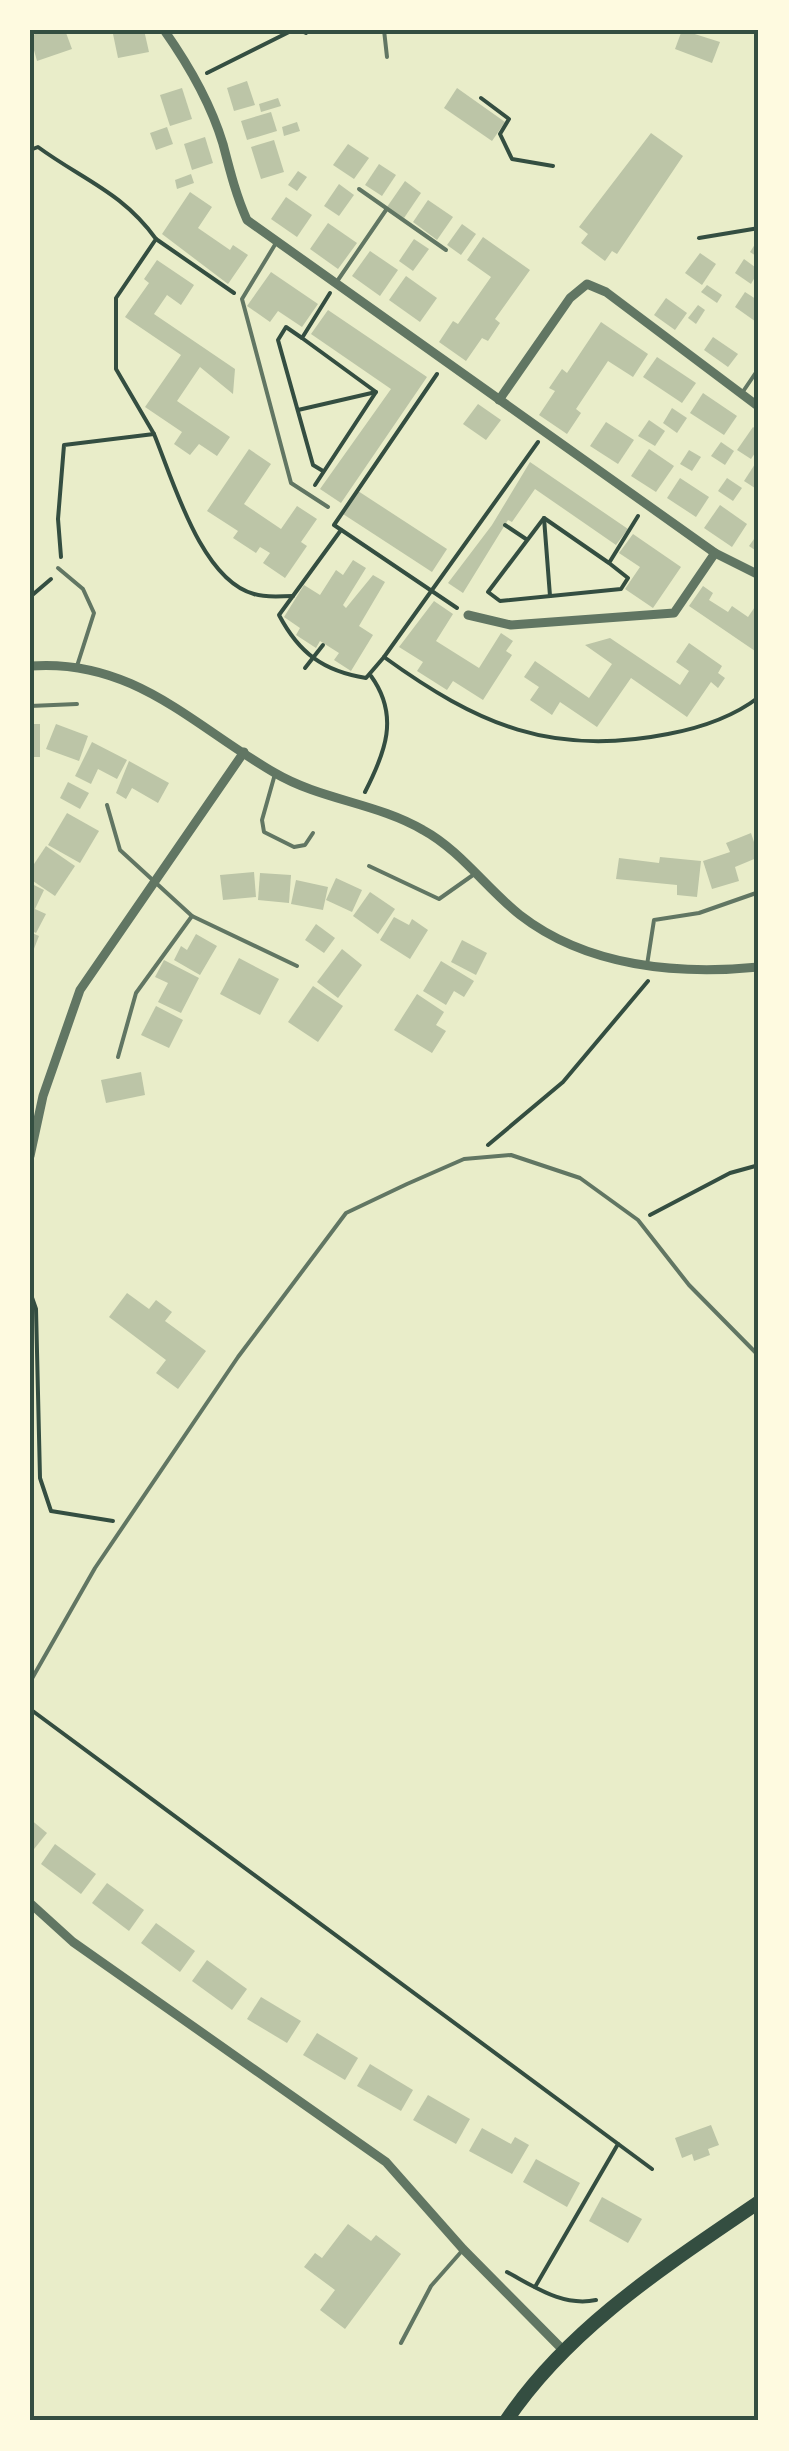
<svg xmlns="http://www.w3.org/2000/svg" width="789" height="2451" font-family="Arial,sans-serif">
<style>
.building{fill:#bcc5a7}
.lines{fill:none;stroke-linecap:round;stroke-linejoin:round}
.path{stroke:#344e41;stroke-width:4}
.service{stroke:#617663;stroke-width:4}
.minor{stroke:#617663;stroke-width:9}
.trunk{stroke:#344e41;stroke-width:14}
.neatline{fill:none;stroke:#344e41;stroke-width:4}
</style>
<rect width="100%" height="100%" fill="#e9edc9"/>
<!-- building -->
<g class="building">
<polygon points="46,30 65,30 72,49 37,61 30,36"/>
<polygon points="144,30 149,52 118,58 113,34"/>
<polygon points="682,30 720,42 712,63 675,49"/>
<polygon points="247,81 255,105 234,111 227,88"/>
<polygon points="182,88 192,119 170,126 160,95"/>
<polygon points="457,88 505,122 492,141 444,108"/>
<polygon points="278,98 281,106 261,112 259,104"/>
<polygon points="271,112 277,131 247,140 241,121"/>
<polygon points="297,122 300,131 284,136 282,127"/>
<polygon points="167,127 173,144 156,150 150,133"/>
<polygon points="651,133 683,156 617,254 612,251 605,261 581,243 588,234 579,227"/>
<polygon points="205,137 213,163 192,170 184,144"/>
<polygon points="274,140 284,172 261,179 251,147"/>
<polygon points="348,144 369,158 354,179 333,165"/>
<polygon points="379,164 396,175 382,196 365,185"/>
<polygon points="298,171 307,177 297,191 288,185"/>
<polygon points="191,174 194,183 177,189 175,180"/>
<polygon points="405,181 421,193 404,218 387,207"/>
<polygon points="339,184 354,195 339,216 324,206"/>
<polygon points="190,192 212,207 198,228 230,250 233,245 248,255 228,284 162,234"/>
<polygon points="286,197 312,215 297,237 271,219"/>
<polygon points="428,200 453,217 437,240 413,222"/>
<polygon points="328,223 357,243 338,269 310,249"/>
<polygon points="462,224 476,234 461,255 447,245"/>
<polygon points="483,237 530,270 495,319 500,323 488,341 482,338 466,361 439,342 453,321 458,324 491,277 467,260"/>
<polygon points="759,238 759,258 750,252"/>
<polygon points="414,239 429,249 413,271 399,261"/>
<polygon points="370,251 398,270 380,296 352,276"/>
<polygon points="700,253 716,264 702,285 685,273"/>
<polygon points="744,259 759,270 751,284 735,273"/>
<polygon points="157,260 194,285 181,305 167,295 154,314 235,369 233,394 200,367 177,401 230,437 217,456 199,444 190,455 174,444 182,432 145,407 181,355 125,317 149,283 144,279"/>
<polygon points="271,272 318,304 302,327 278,311 270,322 247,306"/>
<polygon points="406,276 437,298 420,322 389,300"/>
<polygon points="707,285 722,295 717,303 701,292"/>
<polygon points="745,292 759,301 759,324 735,307"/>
<polygon points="666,298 687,313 675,330 654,315"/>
<polygon points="698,305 705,310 696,324 688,318"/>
<polygon points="328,310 427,377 341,503 320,489 391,389 311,334"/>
<polygon points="601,322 648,354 633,377 608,361 576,409 581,413 567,434 539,415 555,391 549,388 562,369 567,373"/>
<polygon points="713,337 738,354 728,367 704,350"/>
<polygon points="657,357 696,383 682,403 643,377"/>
<polygon points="703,393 737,416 724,435 690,413"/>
<polygon points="478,404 501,420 486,440 463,424"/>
<polygon points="672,408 687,418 677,433 663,423"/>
<polygon points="649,420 665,431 655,446 638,436"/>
<polygon points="606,422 634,440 618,464 590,446"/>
<polygon points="753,427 759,431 759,447 751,459 737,450"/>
<polygon points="721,442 734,451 725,465 711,456"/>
<polygon points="249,449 271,464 244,504 281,529 297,506 317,519 301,542 307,546 285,578 263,563 270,553 260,547 256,553 233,538 238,531 207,511"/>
<polygon points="649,449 674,466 656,492 631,476"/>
<polygon points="689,450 701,457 692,471 680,464"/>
<polygon points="530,462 628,529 616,545 535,489 512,522 508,520 463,593 448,583 492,525"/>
<polygon points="755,464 759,467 758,490 744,481"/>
<polygon points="680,478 709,497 696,517 667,498"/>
<polygon points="727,478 742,488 733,501 718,491"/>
<polygon points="358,491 447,549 432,572 343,514"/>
<polygon points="720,505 747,524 732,547 704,528"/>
<polygon points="759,532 759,553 749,546"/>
<polygon points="633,534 681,567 653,608 625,589 640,567 619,553"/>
<polygon points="353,560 366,568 343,605 346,608 373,575 385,582 359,626 373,635 351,671 334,660 339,653 320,641 316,648 296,635 300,628 284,617 304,585 320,595 336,570 343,575"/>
<polygon points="703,586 713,593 709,600 728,612 732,606 748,617 759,601 759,645 755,651 689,606"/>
<polygon points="434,601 453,614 436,641 479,668 501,633 513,641 506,651 512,655 483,700 453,681 447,690 417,671 423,662 399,647"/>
<polygon points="610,638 680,685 689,671 676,662 689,643 722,666 718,673 725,678 718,688 711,682 687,717 631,678 597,727 560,702 552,715 530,700 539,687 524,677 535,661 589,698 612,664 585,645"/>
<rect x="30" y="724" width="10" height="33"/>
<polygon points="56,724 88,736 79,761 46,749"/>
<polygon points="92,742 127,760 117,779 98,769 91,784 75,776"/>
<polygon points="129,761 169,783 158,803 132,788 126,799 116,793"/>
<polygon points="68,782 89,793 80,809 60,798"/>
<polygon points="67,813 99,831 80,863 48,845"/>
<polygon points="751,833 759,857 735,867 739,881 712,889 703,861 730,852 726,843"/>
<polygon points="46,846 75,866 55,896 30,879 30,870"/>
<polygon points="660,857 701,861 697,897 677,895 677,885 616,879 619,858 659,863"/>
<polygon points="254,872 256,897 223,900 220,875"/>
<polygon points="260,873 291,875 289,903 258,900"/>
<polygon points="336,878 362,890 352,912 326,900"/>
<polygon points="296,880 328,887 323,910 291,904"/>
<polygon points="30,883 44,890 35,909 46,914 36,933 30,930"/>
<polygon points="370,892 395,909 378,934 353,916"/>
<polygon points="394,917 409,925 412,919 428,930 410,959 380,940"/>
<polygon points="316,924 335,938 324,953 305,940"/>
<polygon points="30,932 39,936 30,959"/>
<polygon points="196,934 217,946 200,975 174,960 181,946 187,950"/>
<polygon points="462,940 487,953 476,975 451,962"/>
<polygon points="342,949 362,965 338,998 317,982"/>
<polygon points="239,958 279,979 260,1015 220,994"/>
<polygon points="164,960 199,978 181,1013 158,1002 168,983 155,977"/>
<polygon points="441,961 474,981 464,997 454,991 446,1005 423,991"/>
<polygon points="313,986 343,1006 318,1042 288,1022"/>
<polygon points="417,994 444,1012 436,1025 446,1031 432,1053 394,1030"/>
<polygon points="156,1006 183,1020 169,1048 141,1035"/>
<polygon points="141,1072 145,1095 106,1103 101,1080"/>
<polygon points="127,1293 149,1309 156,1300 172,1312 165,1321 206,1351 178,1389 156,1373 166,1360 109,1317"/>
<polygon points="30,1819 47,1833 30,1854"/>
<polygon points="55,1844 96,1874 81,1894 41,1864"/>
<polygon points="107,1883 144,1910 129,1931 92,1903"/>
<polygon points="156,1923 195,1951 180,1972 141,1943"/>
<polygon points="207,1960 247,1989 232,2010 192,1981"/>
<polygon points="261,1997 301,2021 287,2043 247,2019"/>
<polygon points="317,2033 358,2058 345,2080 303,2055"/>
<polygon points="370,2064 413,2090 401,2111 357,2086"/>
<polygon points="428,2095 470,2119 456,2144 413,2120"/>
<polygon points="711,2125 719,2145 708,2149 710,2155 694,2161 692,2154 682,2158 675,2138"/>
<polygon points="482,2128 511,2144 515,2137 529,2145 512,2174 469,2151"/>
<polygon points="536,2159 580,2183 567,2207 523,2182"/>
<polygon points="602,2197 642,2219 628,2243 589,2221"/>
<polygon points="348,2224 371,2241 376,2235 401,2254 345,2329 320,2310 335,2290 304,2267 315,2253 322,2258"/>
</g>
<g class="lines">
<!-- path -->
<g class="path">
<polyline points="299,30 306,33"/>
<polyline points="207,73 293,30"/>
<polyline points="481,98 509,119 500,134 512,159 553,166"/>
<path d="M30 150 38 147C83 180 122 192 156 239L116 298V369L154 434 64 445 58 519 61 557"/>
<polyline points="699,238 759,228"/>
<polyline points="156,239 234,293"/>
<polyline points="302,338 286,327 278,340 313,465 323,471"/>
<polyline points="437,374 334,525 457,608"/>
<polyline points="298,410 376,392"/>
<path d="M154 434C173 480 201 580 254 594 266 598 281 596 293 596"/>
<path d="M538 442 384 657C478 725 552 757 668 734 700 728 733 717 759 697"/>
<polyline points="315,485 376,392 302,338 330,293"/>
<polyline points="544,518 550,596"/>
<polyline points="505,525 526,539"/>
<path d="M341 530 279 615C299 653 323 671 366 678L384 657"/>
<polyline points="609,563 544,518 488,592 500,601 621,589 628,578 609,563 638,516"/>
<polyline points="30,597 51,579"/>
<polyline points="305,668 323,645"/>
<path d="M365 792C385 753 400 716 371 676"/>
<polyline points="488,1145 563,1082 648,981"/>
<polyline points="650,1215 730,1173 759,1165"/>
<polyline points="30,1292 36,1309 40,1478 51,1511 113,1521"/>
<polyline points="30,1709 652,2169"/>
<path d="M507 2272C535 2287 563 2307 596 2300"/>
<polyline points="535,2287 618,2144"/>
</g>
<!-- service -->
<g class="service">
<polyline points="384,30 387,57"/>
<polyline points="359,189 446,250"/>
<polyline points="276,243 242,299 291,483 328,507"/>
<polyline points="338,280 386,210"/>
<polyline points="742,393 759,368"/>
<polyline points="58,568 83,589 94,613 77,666"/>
<polyline points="30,706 77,704"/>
<polyline points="275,774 262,820 264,832 294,847 305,845 313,833"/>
<polyline points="107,805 120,850 192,916 297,966"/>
<polyline points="369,866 439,899 473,875"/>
<polyline points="647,965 654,920 699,913 759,892"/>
<polyline points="118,1057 136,993 192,916"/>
<polyline points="30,1682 95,1568 238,1357 346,1213 407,1184 464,1159 511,1155 580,1178 638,1220 689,1285 759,1356"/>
<polyline points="401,2343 431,2286 461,2252"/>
</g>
<!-- minor -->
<g class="minor">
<path d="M164 30C188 64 211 104 223 144 230 171 236 195 247 220L715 553 759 575"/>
<polyline points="499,400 570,298 587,284 606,292 759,407"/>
<polyline points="468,615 511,625 674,613 715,553"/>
<path d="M30 666C134 658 193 726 275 773 321 800 377 803 423 830 460 850 487 889 520 915 587 967 678 975 759 967"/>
<polyline points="30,1156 43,1096 80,990 244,752"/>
<polyline points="30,1903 73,1942 386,2162 463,2249 565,2352"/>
</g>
<!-- trunk -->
<path class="trunk" d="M506 2421C569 2327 667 2265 759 2202"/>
</g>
<!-- border -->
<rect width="789" height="2451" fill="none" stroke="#fefae0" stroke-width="65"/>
<rect x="32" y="32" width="724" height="2386" class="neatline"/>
</svg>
